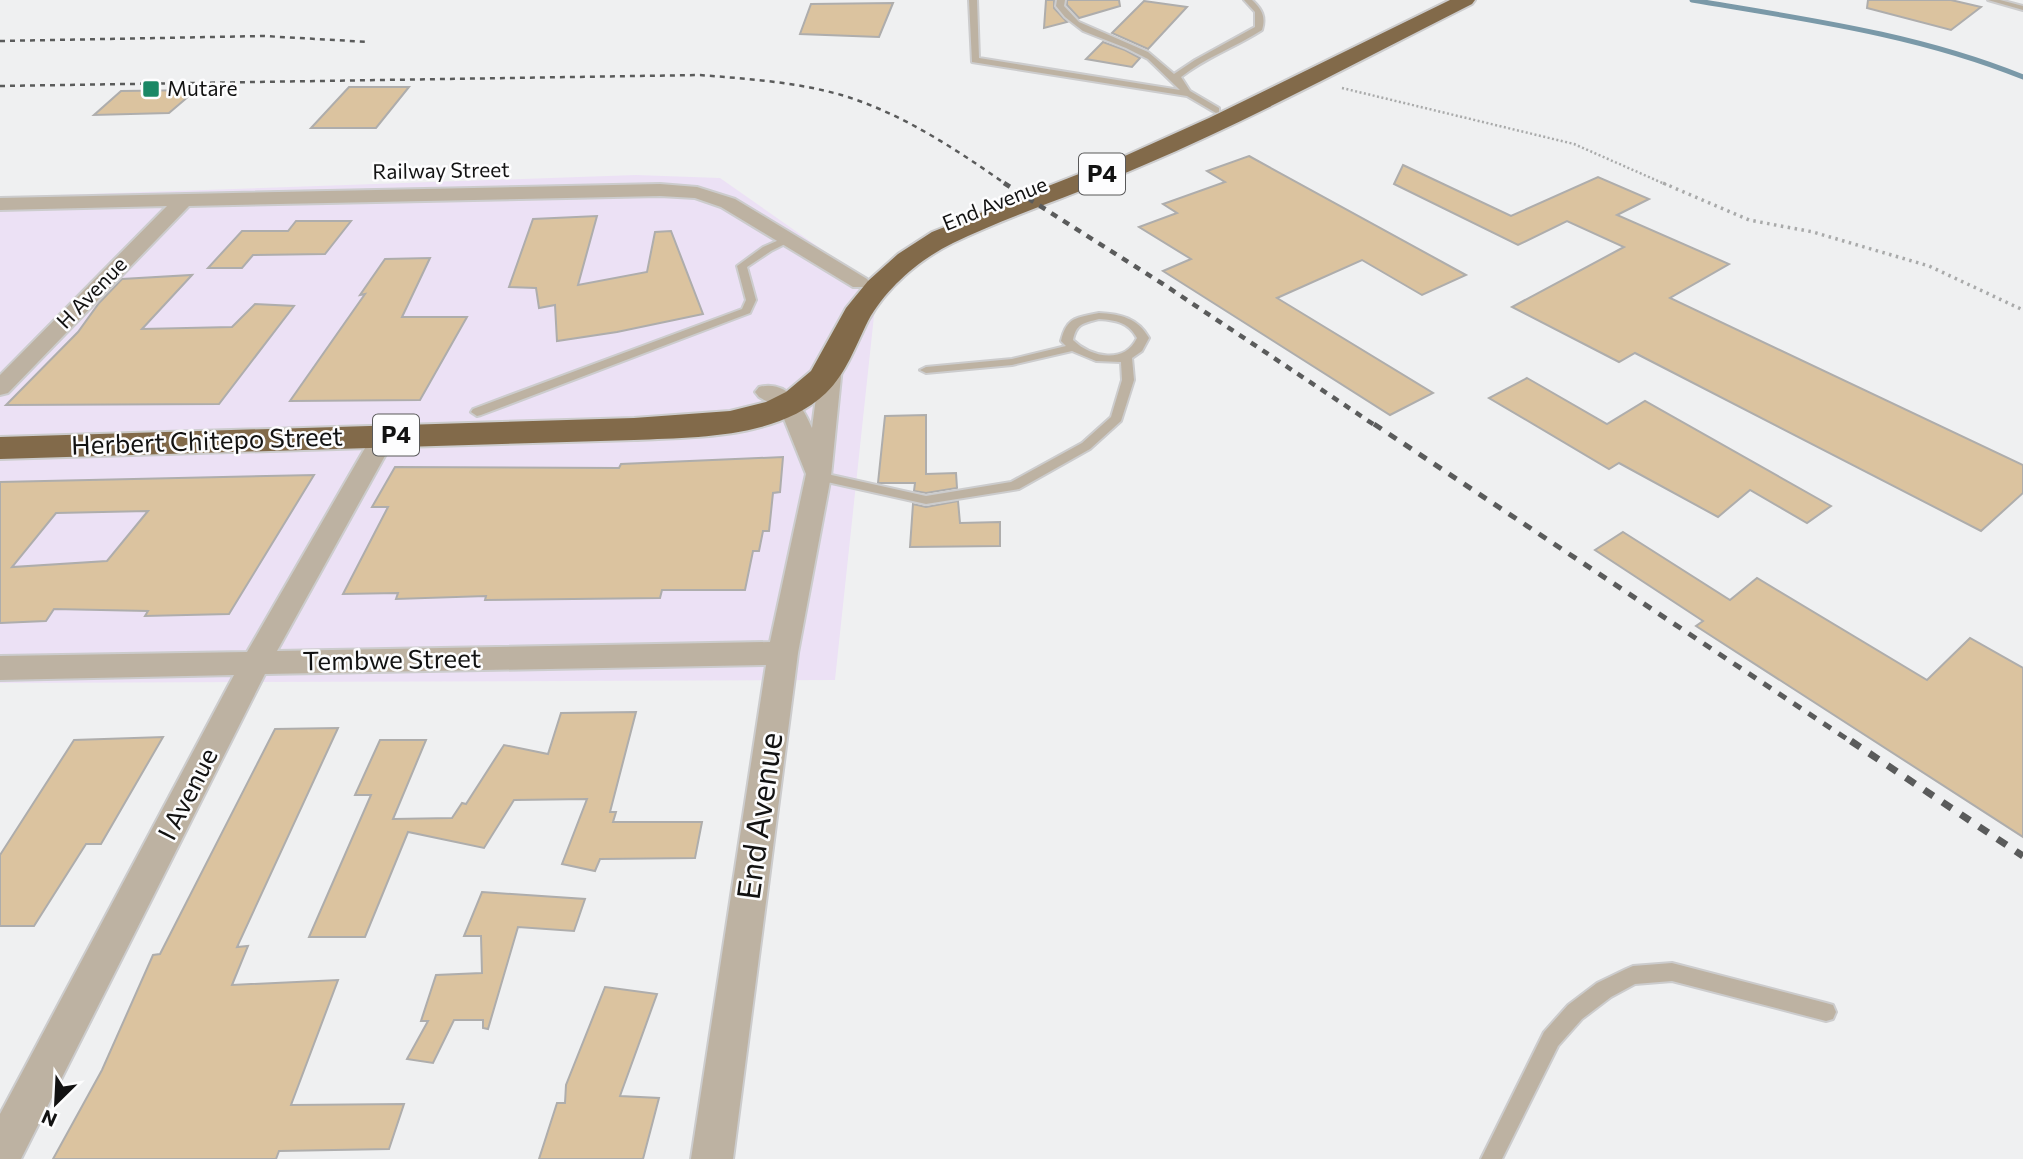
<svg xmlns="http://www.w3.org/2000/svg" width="2023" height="1159" font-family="Commissioner,sans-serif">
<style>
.commercial{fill:#ece1f5}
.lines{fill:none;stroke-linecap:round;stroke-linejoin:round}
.stream{stroke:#7a99a8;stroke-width:5}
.building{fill:#dbc39f;stroke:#aeadac;stroke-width:2;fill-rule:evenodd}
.lane-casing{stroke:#cccccd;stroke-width:4}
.street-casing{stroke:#cccccd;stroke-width:4}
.highway-casing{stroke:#cccccd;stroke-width:4}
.path-far1{stroke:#a9aaaa;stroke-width:2.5;stroke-dasharray:2 2.5;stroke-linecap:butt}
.path{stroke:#a9aaaa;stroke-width:3.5;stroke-dasharray:2.5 4.5;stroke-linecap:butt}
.lane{fill:#bdb2a2;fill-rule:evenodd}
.street{fill:#bdb2a2;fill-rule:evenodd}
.highway{fill:#826a4a;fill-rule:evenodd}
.rail-far3{stroke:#5a5b5b;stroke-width:2.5;stroke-dasharray:5 5;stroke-linecap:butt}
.rail-far2{stroke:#5a5b5b;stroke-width:4.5;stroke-dasharray:7 7;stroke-linecap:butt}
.rail-far1{stroke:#5a5b5b;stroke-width:5;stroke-dasharray:9 9;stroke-linecap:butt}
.rail{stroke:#5a5b5b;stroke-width:7;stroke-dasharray:11 11;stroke-linecap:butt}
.poi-dot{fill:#1b8865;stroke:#fdfdfe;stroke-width:2.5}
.labels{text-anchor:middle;stroke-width:5;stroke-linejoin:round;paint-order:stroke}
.far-poi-label{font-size:21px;fill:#121212;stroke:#fdfdfe;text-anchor:start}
.far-street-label{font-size:21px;fill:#121212;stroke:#fdfdfe}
.shield{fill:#fdfdfe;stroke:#585859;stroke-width:2}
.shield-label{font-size:24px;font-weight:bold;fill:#121212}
.street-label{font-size:26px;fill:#121212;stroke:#fdfdfe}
.near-street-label{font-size:32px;fill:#121212;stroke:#fdfdfe}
</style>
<rect width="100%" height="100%" fill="#eff0f1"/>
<!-- commercial -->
<polygon class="commercial" points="636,175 720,178 877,288 835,680 0,683 0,197"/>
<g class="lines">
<!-- stream -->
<path class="stream" d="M1692 0C1804 19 1917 34 2023 77"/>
</g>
<!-- building -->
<g class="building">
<polygon points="1046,0 1054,0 1054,8 1067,22 1044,28"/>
<polygon points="1067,0 1119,0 1120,6 1079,18 1067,5"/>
<polygon points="1868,0 1951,0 1981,7 1951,30 1867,8"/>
<polygon points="1144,1 1187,7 1148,49 1112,33"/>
<polygon points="893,3 879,37 800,34 811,4"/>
<polygon points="1103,42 1125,50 1140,58 1132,67 1086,59"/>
<polygon points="349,87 409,87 376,128 311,128"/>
<polygon points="196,90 169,113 94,115 121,91"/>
<polygon points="1249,156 1466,275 1422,295 1362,260 1277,298 1433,393 1390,415 1163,271 1191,259 1139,227 1177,213 1163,204 1225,182 1207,171"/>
<polygon points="1403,165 1511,216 1598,177 1649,199 1617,215 1729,264 1670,298 2023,465 2023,493 1981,531 1635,353 1619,362 1512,307 1624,247 1567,221 1518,245 1394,184"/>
<polygon points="597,216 578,285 647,272 655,232 671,231 703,314 617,332 557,341 555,305 539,308 536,288 509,287 533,219"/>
<polygon points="296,221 351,221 325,254 253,255 242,268 208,268 242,231 288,231"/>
<polygon points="430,258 402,317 467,317 420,400 290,401 365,294 360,295 385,259"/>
<polygon points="192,275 142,329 232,327 255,304 294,306 219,404 6,405 78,332 99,303 122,279"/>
<polygon points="1527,378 1607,424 1645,401 1831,506 1807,523 1750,490 1718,517 1619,463 1609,469 1489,398"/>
<polygon points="926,415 926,474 956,473 957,488 926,493 914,491 915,483 878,483 885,416"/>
<polygon points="783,457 780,492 773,493 769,531 763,531 759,551 753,551 745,590 662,590 660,598 485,600 486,596 396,599 398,593 343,594 388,507 372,507 395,467 619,468 621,464"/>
<path d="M314 475 229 614 145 616 148 611 54 609 46 621 0 623V482ZM148 511 107 561 12 567 56 513Z"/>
<polygon points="958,501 960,523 1000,522 1000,546 910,547 913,504 926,507"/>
<polygon points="1623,532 1730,600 1757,578 1927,680 1970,638 2023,668 2023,837 1696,626 1703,621 1595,550"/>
<polygon points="636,712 610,812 616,812 613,822 702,822 695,858 600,859 595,871 562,864 587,799 514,800 484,848 408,832 365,937 309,937 371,795 355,795 380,740 426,740 393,819 452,818 462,803 466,804 504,745 548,754 561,713"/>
<polygon points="338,728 237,947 248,946 232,985 338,980 291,1105 404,1104 389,1149 279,1151 276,1159 53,1159 102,1070 153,955 160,954 275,729"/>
<polygon points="163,737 101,844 86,844 34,926 0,926 0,855 74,740"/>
<polygon points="482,892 585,899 574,931 518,927 488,1029 483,1028 483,1020 454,1020 433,1063 407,1059 428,1021 421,1021 436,975 482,973 481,936 464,936"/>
<polygon points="605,987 657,994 620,1096 659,1098 643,1159 539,1159 557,1103 565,1103 566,1085"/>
</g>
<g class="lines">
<!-- lane casing -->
<g class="lane-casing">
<g id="lane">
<path d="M969 0H977L979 58 1180 90 1148 59 1126 48 1083 31 1065 17 1056 6 1057 0H1065L1064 6 1079 22 1148 52 1174 74 1195 60 1255 27V12L1244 0H1252C1262 9 1266 17 1262 30 1236 47 1206 57 1181 77L1190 91 1219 108V112L1216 113 1187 96 972 62Z"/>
<polygon points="1988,0 2000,0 2023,6 2023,10"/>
<polygon points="786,237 795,239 771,251 747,267 756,300 750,313 481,415 477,416 471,412 473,409 742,309 746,300 737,266 763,247"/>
<path d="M1099 313C1120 314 1138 318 1149 338L1142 351 1132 358 1134 380 1121 421 1090 449 1019 489 926 504 818 480 812 476 818 472 926 496 1011 482 1082 443 1111 417 1122 380 1121 362 1096 361 1072 351 1012 365 926 373 920 370 926 367 1012 359 1066 346 1061 341C1067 316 1077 318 1099 313ZM1099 319C1115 320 1129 322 1137 338 1125 364 1091 358 1073 340 1076 324 1083 323 1099 319Z"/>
<polygon points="1672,963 1826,1003 1833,1005 1836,1012 1833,1019 1826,1021 1672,981 1635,984 1611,997 1582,1019 1558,1046 1502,1159 1481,1159 1544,1032 1568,1005 1597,983 1626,969 1633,966"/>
</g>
</g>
<!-- street casing -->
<g class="street-casing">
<g id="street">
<polygon points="660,184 697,187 735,199 867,279 870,283 867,287 853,287 721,207 695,198 660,196 189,206 8,393 0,395 0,375 167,206 0,210 0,198"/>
<path d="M831 360 839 362 842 367 831 476 798 653 733 1159H691L766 665 265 674 21 1159H0V1114L234 675 0 680V656L247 652 372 436 375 431 384 428 393 431 396 436 277 651 770 642 806 474 780 409 759 397 755 392 759 387C788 380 802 406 812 428L820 367 823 362Z"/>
</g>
</g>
<!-- highway casing -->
<g class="highway-casing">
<path id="highway" d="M1450 0H1475L1472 4C1363 59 1256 117 1144 165 1081 193 1015 213 953 243 920 259 886 288 868 321 856 345 846 374 826 393 777 439 696 437 634 440L0 459V437L634 418 730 411 766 402 786 392 811 371 846 308 868 281 898 254 932 232 1127 155 1209 118Z"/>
</g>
<!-- path-far1 -->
<polyline class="path-far1" points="1342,88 1574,144 1667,185"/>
<!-- path -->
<polyline class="path" points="1663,183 1749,220 1813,232 1929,266 2023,310"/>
<!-- lane -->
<use href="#lane" class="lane"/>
<!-- street -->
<use href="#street" class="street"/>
<!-- highway -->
<use href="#highway" class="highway"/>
<!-- rail-far3 -->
<g class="rail-far3">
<polyline points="0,41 264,36 369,42"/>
<path d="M0 86 700 75C749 79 800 82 848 97 906 116 957 150 1007 185"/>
</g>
<!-- rail-far2 -->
<polyline class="rail-far2" points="1004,183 1163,284 1376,426"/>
<!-- rail-far1 -->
<polyline class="rail-far1" points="1374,424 1853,743"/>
<!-- rail -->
<polyline class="rail" points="1851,741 2023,856"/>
</g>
<!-- markers -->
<rect class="poi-dot" x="142" y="80" width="18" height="18" rx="3.5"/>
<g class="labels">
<!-- far-poi labels -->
<g class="far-poi-label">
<text x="167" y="96">Mutare</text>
</g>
<!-- far-street labels -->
<g class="far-street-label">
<text transform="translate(441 171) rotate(-1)" y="7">Railway Street</text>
<text transform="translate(995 204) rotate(-22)" y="7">End Avenue</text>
<text transform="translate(92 293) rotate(-46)" y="7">H Avenue</text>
</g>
<!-- shield labels -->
<g class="shield">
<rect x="1079" y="153.5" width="46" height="41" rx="5"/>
<rect x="373" y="414.5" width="46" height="41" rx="5"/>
</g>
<g class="shield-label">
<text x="1102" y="182">P4</text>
<text x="396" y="443">P4</text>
</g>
<!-- street labels -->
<g class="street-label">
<text transform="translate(207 441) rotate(-2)" y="9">Herbert Chitepo Street</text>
<text transform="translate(392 660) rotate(-1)" y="9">Tembwe Street</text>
<text transform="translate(188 794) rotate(-63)" y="9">I Avenue</text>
</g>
<!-- near-street labels -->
<g class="near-street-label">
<text transform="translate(760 816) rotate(-82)" y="11">End Avenue</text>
</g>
</g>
<!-- north arrow -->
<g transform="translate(56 1103) rotate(204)" stroke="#fdfdfe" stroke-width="5" paint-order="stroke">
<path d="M0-5L12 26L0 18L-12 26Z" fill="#121212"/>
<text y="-10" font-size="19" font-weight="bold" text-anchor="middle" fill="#121212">N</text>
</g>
</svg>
